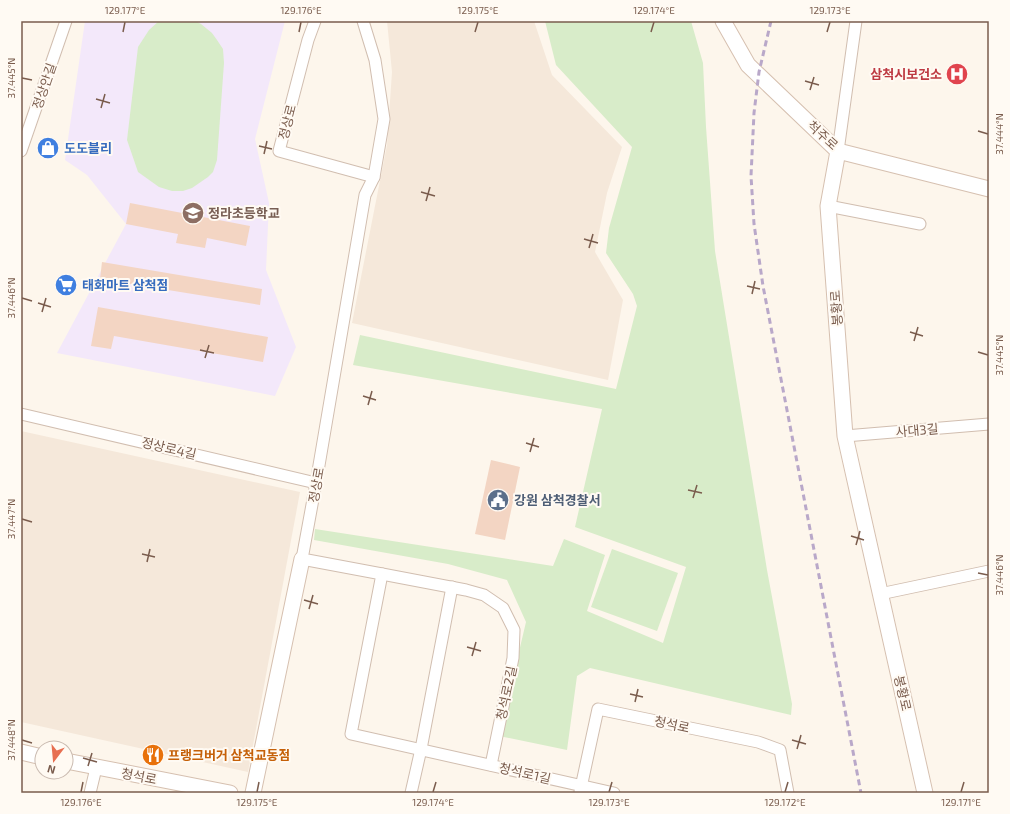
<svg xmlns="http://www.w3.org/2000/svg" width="1010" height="814" font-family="'Exo 2','Noto Sans KR',sans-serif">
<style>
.residential{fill:#f5e8da}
.education{fill:#f3e8fa}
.green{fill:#d8ecc9}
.building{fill:#f3d5c3}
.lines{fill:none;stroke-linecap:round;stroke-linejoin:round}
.street-casing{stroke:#d1beb0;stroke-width:13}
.secondary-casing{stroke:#d6c0b0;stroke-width:17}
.street{stroke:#fff;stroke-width:11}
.secondary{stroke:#fff;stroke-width:15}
.rail{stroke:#b9a8c9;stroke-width:3;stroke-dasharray:6 4;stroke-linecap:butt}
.ticks{fill:none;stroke:#7a5c4d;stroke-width:1.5}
.labels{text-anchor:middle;stroke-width:4;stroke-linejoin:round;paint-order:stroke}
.health-label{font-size:13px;font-weight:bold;fill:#be3a42;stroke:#fffaf3;text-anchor:end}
.street-label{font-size:13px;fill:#7a5c4d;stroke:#fffaf3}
.shop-label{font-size:13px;font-weight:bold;fill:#366cbe;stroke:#fffaf3;text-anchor:start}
.education-label{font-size:13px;font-weight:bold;fill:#785e54;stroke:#fffaf3;text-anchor:start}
.service-label{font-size:13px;font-weight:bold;fill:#4e5e75;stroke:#fffaf3;text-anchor:start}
.food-label{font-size:13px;font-weight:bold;fill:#c56008;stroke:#fffaf3;text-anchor:start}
.neatline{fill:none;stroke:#7a5c4d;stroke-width:1.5}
.ticks-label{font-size:10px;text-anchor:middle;fill:#7a5c4d}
</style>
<rect width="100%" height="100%" fill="#fdf6ec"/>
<!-- residential -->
<g class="residential">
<polygon points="387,21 534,21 552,75 622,147 607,193 595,252 623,300 608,380 352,323 387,145 392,72"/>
<polygon points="21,431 300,492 248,772 21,722"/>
</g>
<!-- education -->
<polygon class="education" points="85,21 285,21 255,139 269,203 266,270 296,347 275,396 57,353 126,224 87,175 65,160"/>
<!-- green -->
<g class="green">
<polygon points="159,21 195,21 201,24 212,33 217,40 223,49 224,63 217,160 213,172 208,177 192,188 183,191 172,191 159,187 138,172 127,140 138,47 149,30"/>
<polygon points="545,21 691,21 703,63 706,127 715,251 767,570 792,704 791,715 590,668 577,676 567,750 499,736 526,622 507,580 448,564 314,540 315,529 553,566 564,539 605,555 587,611 663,643 686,567 575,527 602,409 353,365 360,335 616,389 637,306 633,294 606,253 609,228 632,147 556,65"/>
<polygon points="612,549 678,573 657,631 591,607"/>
</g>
<!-- building -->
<g class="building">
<polygon points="130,203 250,226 246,246 207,238 205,248 176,243 178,234 126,224"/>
<polygon points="102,262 262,289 260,305 100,279"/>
<polygon points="98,307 268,337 263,362 114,336 111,349 91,346"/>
<polygon points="491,460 520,467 505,540 475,534"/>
</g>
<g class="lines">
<!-- street casing -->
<g class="street-casing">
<g id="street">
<polyline points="315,21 308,40 279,151 374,177"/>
<polyline points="363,21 375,60 384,119 374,177 365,195 316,483 302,559 382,574 351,734 614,793"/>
<polyline points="21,151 66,21"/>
<polyline points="838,151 856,21"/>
<polyline points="828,206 920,224"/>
<polyline points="21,414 316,483"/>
<polyline points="845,436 989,424"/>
<polyline points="382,574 466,590 484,595 503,608 514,630 513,658 491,765"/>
<polyline points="880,594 989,571"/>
<polyline points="580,792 598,709 758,742 780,750 788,793"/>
<polyline points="90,793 96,768"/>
<polyline points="411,793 421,749 452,587"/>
</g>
</g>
<!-- secondary casing -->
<g class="secondary-casing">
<g id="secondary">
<polyline points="723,21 748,65 838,151 989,189"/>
<polyline points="838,151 828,206 845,436 925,793"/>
<polyline points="21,752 42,757"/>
<polyline points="66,761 230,793"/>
<polyline points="253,793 302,559"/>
</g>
</g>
<!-- street -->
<use href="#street" class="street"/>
<!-- secondary -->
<use href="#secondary" class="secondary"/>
<!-- rail -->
<polyline class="rail" points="771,21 759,72 754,113 751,176 754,224 763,286 861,793"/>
</g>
<!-- ticks -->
<path class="ticks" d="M123 32 125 22M299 32 301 22M475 32 478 22M651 32 654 22M827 32 830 22M22 78 32 80M805 81 819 85M810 90 814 77M96 99 110 103M101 108 105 94M978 131 988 134M259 146 272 149M264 154 267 141M421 192 435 196M426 201 430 187M584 239 598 243M589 248 593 234M747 286 760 289M752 294 755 281M22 298 32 301M38 303 51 307M42 312 46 298M910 332 923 336M914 341 918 327M200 350 214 353M978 352 988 355M205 358 209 345M363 396 376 400M368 405 372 391M526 443 539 447M530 452 534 438M688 490 702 493M693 498 697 485M22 519 32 522M851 536 864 540M856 545 860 531M142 554 155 557M147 562 150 549M978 573 988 575M304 600 318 604M309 609 313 595M467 647 481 651M472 656 476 642M630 694 643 697M635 702 638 689M22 740 32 743M792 740 806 744M797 749 801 735M83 758 97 762M88 766 92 753M81 792 83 782M257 792 259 782M433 792 436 782M609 792 612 782M785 792 788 782M961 792 964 782"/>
<!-- icons -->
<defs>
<g id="hospital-disc" transform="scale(1.15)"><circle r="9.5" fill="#e0444e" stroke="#fffaf3"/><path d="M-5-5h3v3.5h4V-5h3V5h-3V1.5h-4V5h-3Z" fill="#fff"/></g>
<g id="shop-disc" transform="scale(1.15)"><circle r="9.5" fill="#3f7fe0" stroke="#fffaf3"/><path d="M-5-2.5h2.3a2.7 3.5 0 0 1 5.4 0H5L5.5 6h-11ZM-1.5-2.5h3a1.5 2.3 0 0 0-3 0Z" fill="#fff"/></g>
<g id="school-disc" transform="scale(1.15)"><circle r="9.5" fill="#8d6e63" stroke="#fffaf3"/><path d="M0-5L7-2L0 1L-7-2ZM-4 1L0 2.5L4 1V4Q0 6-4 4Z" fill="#fff"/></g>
<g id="supermarket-disc" transform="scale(1.15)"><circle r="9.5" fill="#3f7fe0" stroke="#fffaf3"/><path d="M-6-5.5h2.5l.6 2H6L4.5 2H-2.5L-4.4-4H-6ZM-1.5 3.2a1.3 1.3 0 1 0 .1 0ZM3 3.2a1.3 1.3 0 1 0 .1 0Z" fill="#fff"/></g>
<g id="civic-disc" transform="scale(1.15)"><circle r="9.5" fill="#5c6f8a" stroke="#fffaf3"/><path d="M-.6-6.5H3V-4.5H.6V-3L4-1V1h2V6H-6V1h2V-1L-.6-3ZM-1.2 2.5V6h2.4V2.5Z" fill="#fff"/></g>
<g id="restaurant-disc" transform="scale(1.15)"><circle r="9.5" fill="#e8710a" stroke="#fffaf3"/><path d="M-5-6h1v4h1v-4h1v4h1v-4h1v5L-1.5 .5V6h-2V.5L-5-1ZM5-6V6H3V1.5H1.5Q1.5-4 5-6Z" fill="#fff"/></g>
</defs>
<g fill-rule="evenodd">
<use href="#hospital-disc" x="957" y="74"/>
<use href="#shop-disc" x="48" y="148"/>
<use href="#school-disc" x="193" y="213"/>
<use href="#supermarket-disc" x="66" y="285"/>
<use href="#civic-disc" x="498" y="500"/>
<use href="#restaurant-disc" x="153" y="755"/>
</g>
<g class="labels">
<!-- health labels -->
<g class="health-label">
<text x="942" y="79">삼척시보건소</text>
</g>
<!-- street labels -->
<g class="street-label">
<text transform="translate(44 86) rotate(-71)" y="5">정상안길</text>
<text transform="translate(287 122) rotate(-76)" y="5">정상로</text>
<text transform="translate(823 135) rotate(42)" y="5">척주로</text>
<text transform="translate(836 308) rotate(-94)" y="5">봉황로</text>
<text transform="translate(917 430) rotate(-5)" y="5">사대3길</text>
<text transform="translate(169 448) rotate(13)" y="5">정상로4길</text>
<text transform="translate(316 485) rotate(-80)" y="5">정상로</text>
<text transform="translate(506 693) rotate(-78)" y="5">청석로2길</text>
<text transform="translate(903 693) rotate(77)" y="5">봉황로</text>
<text transform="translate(672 724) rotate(12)" y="5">청석로</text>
<text transform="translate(525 773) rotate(13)" y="5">청석로1길</text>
<text transform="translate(139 776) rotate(11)" y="5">청석로</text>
</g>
<!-- shop labels -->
<g class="shop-label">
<text x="64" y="153">도도블리</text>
<text x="82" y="290">태화마트 삼척점</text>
</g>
<!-- education labels -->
<g class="education-label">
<text x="208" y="218">정라초등학교</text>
</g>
<!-- service labels -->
<g class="service-label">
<text x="514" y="505">강원 삼척경찰서</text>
</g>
<!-- food labels -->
<g class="food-label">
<text x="168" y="760">프랭크버거 삼척교동점</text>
</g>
</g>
<!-- border -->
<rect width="1010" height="814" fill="none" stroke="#fffaf3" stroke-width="44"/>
<!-- north arrow -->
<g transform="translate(54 760) rotate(196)"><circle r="19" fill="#fffaf3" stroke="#cabbb1"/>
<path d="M0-3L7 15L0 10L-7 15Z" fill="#e76f51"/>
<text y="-6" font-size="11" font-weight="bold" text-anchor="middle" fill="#7a5c4d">N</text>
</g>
<rect x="22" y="22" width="966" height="770" class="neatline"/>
<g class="ticks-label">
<text x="125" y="14">129.177°E</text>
<text x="301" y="14">129.176°E</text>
<text x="478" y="14">129.175°E</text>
<text x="654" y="14">129.174°E</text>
<text x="830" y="14">129.173°E</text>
<text transform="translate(11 78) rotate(-90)" y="4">37.445°N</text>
<text transform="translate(999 134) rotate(-90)" y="4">37.444°N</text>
<text transform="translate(11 298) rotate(-90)" y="4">37.446°N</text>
<text transform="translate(999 355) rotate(-90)" y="4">37.445°N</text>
<text transform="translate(11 519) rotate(-90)" y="4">37.447°N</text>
<text transform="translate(999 575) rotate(-90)" y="4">37.446°N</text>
<text transform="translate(11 740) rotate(-90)" y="4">37.448°N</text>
<text x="81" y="806">129.176°E</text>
<text x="257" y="806">129.175°E</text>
<text x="433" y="806">129.174°E</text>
<text x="609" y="806">129.173°E</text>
<text x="785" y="806">129.172°E</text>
<text x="961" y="806">129.171°E</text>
</g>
</svg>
